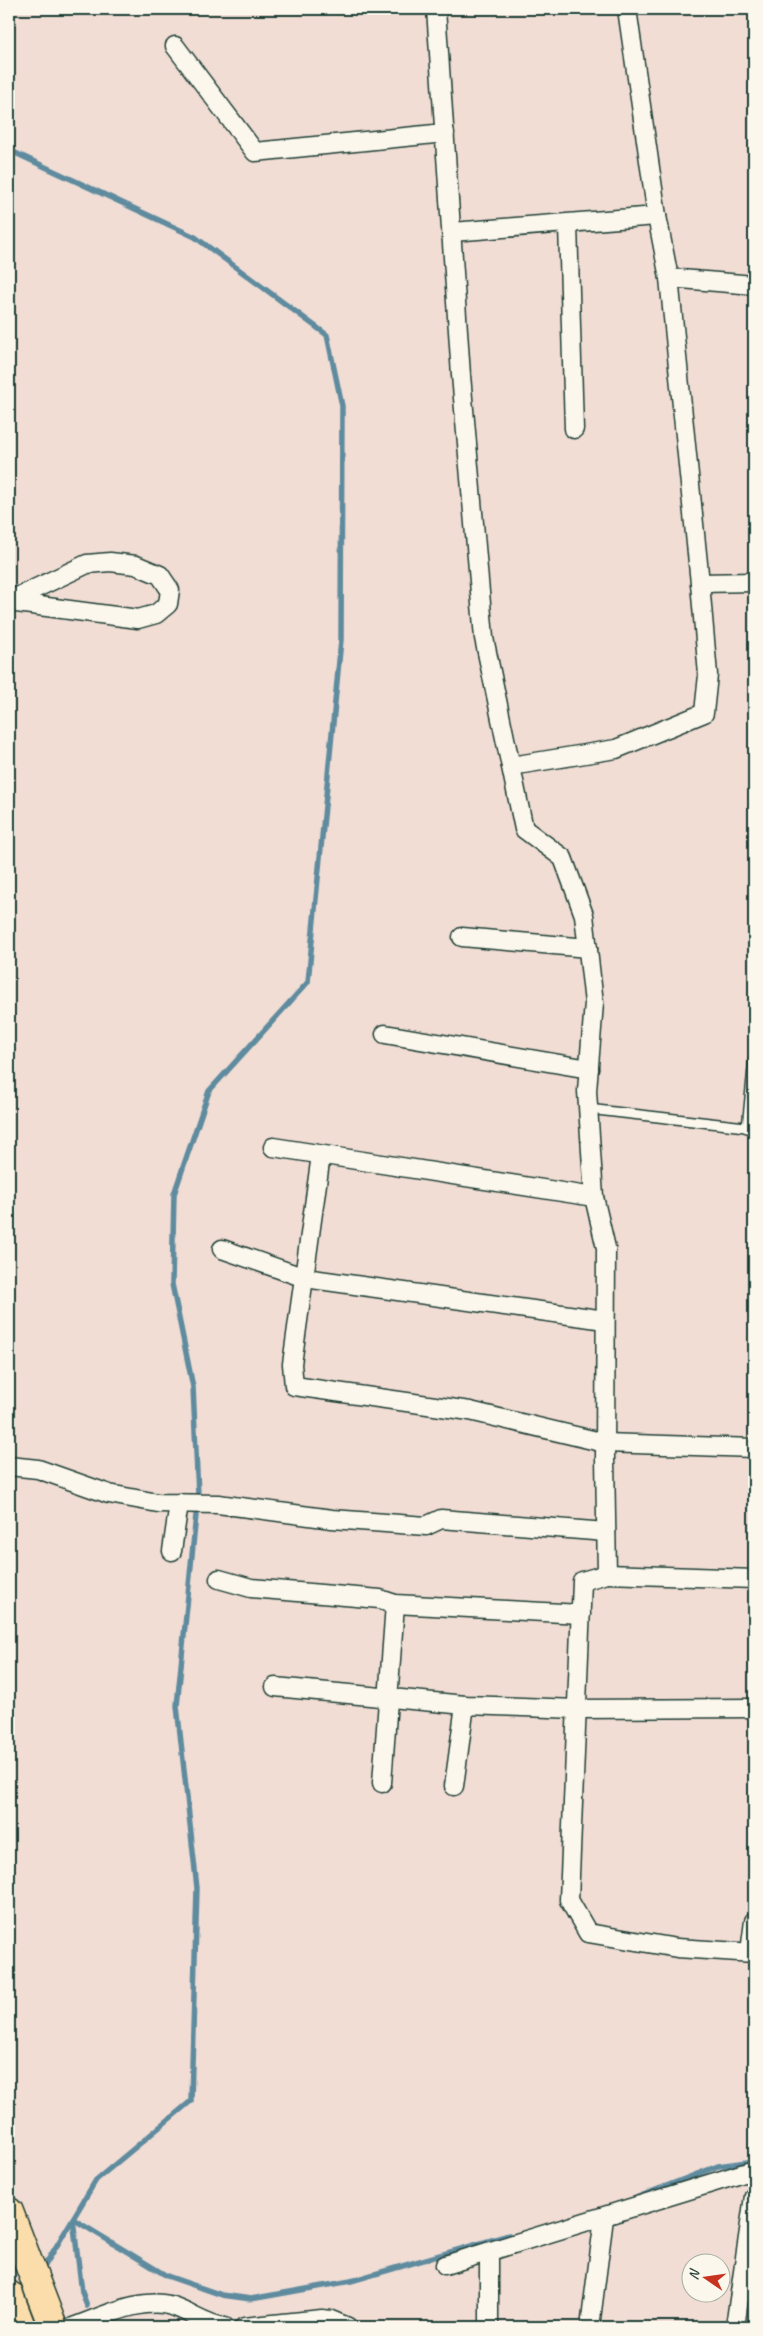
<svg xmlns="http://www.w3.org/2000/svg" width="763" height="2336" font-family="Caveat,sans-serif">
<style>
.lines{fill:none;stroke-linecap:round;stroke-linejoin:round}
.stream{stroke:#5f8b9f;stroke-width:5.5}
.service-casing{stroke:#1f3d34;stroke-width:12}
.minor-casing{stroke:#1f3d34;stroke-width:21}
.trunk-casing{stroke:#1f3d34;stroke-width:31}
.service{stroke:#fbf7ec;stroke-width:9}
.minor{stroke:#fbf7ec;stroke-width:18}
.trunk{stroke:#fbddab;stroke-width:28}
</style>
<rect width="100%" height="100%" fill="#f1ddd4"/>
<filter id="ink" filterUnits="userSpaceOnUse"><feTurbulence type="fractalNoise" baseFrequency=".02" numOctaves="2"/><feDisplacementMap in="SourceGraphic" scale="10" xChannelSelector="R" yChannelSelector="G"/><feConvolveMatrix kernelMatrix="1 2 1 2 8 2 1 2 1" color-interpolation-filters="sRGB"/></filter>
<g filter="url(#ink)">
<g class="lines">
<!-- stream -->
<g class="stream">
<polyline points="9,150 195,237 327,335 342,406 341,640 308,982 209,1091 174,1194 172,1284 193,1387 198,1495"/>
<polyline points="638,2197 718,2166 754,2161"/>
<polyline points="73,2219 167,2276 222,2295 251,2299 351,2281 509,2235"/>
<polyline points="73,2219 82,2292 87,2306"/>
<polyline points="41,2272 96,2180 191,2101 197,1888 177,1706 196,1515"/>
</g>
<!-- service casing -->
<g class="service-casing">
<g id="service">
<polyline points="588,1109 754,1128"/>
<polyline points="747,1128 754,1058"/>
</g>
</g>
<!-- minor casing -->
<g class="minor-casing">
<g id="minor">
<polyline points="436,9 461,375 484,638 524,829 563,858 584,915 594,1003 587,1091 594,1197 606,1248 605,1458 607,1574 582,1581 569,1900 588,1933 677,1948 754,1953"/>
<polyline points="627,9 657,216 669,278 754,285"/>
<polyline points="175,46 255,152 445,133"/>
<polyline points="568,224 574,429"/>
<polyline points="452,232 657,216"/>
<polyline points="700,583 754,582"/>
<polyline points="9,601 87,564 110,562 136,565 160,575 170,590 168,604 156,614 138,619 9,602"/>
<polyline points="511,766 616,749 704,713 708,675 700,583 669,278"/>
<polyline points="462,937 588,948"/>
<polyline points="385,1034 589,1069"/>
<polyline points="273,1147 594,1197"/>
<polyline points="321,1155 292,1364 294,1386 470,1411 605,1443 754,1448"/>
<polyline points="222,1249 305,1278 605,1320"/>
<polyline points="9,1466 38,1469 109,1494 158,1503 218,1504 332,1519 426,1526 441,1519 606,1532"/>
<polyline points="172,1551 179,1503"/>
<polyline points="607,1574 754,1579"/>
<polyline points="219,1579 251,1588 380,1599 395,1604 581,1614"/>
<polyline points="275,1687 465,1705 577,1709 754,1708"/>
<polyline points="382,1783 395,1604"/>
<polyline points="454,1786 465,1705"/>
<polyline points="750,1952 754,1921"/>
<polyline points="445,2265 754,2170"/>
<path d="M73 2327C102 2317 144 2295 175 2307 192 2313 207 2325 225 2327"/>
<polyline points="244,2327 322,2319 331,2320 348,2327"/>
<polyline points="489,2327 489,2252"/>
<polyline points="590,2327 604,2218"/>
<polyline points="735,2327 754,2196"/>
</g>
</g>
<!-- trunk casing -->
<g class="trunk-casing">
<g id="trunk">
<polyline points="9,2212 53,2327"/>
<polyline points="9,2295 21,2327"/>
</g>
</g>
<!-- service -->
<use href="#service" class="service"/>
<!-- minor -->
<use href="#minor" class="minor"/>
<!-- trunk -->
<use href="#trunk" class="trunk"/>
</g>
</g>
<!-- margin -->
<rect width="763" height="2336" fill="none" stroke="#fbf7ec" stroke-width="30"/>
<rect x="15" y="15" width="733" height="2306" fill="none" stroke="#1f3d34" stroke-width="2" filter="url(#ink)"/>
<!-- north arrow -->
<g transform="translate(706 2278) rotate(283)"><circle r="24" fill="#fbf7ec" stroke="#a3ada2"/>
<path d="M0-4L9 19L0 12L-9 19Z" fill="#c8321e"/>
<text y="-8" font-size="14" font-weight="bold" text-anchor="middle" fill="#1f3d34">N</text>
</g>
</svg>
